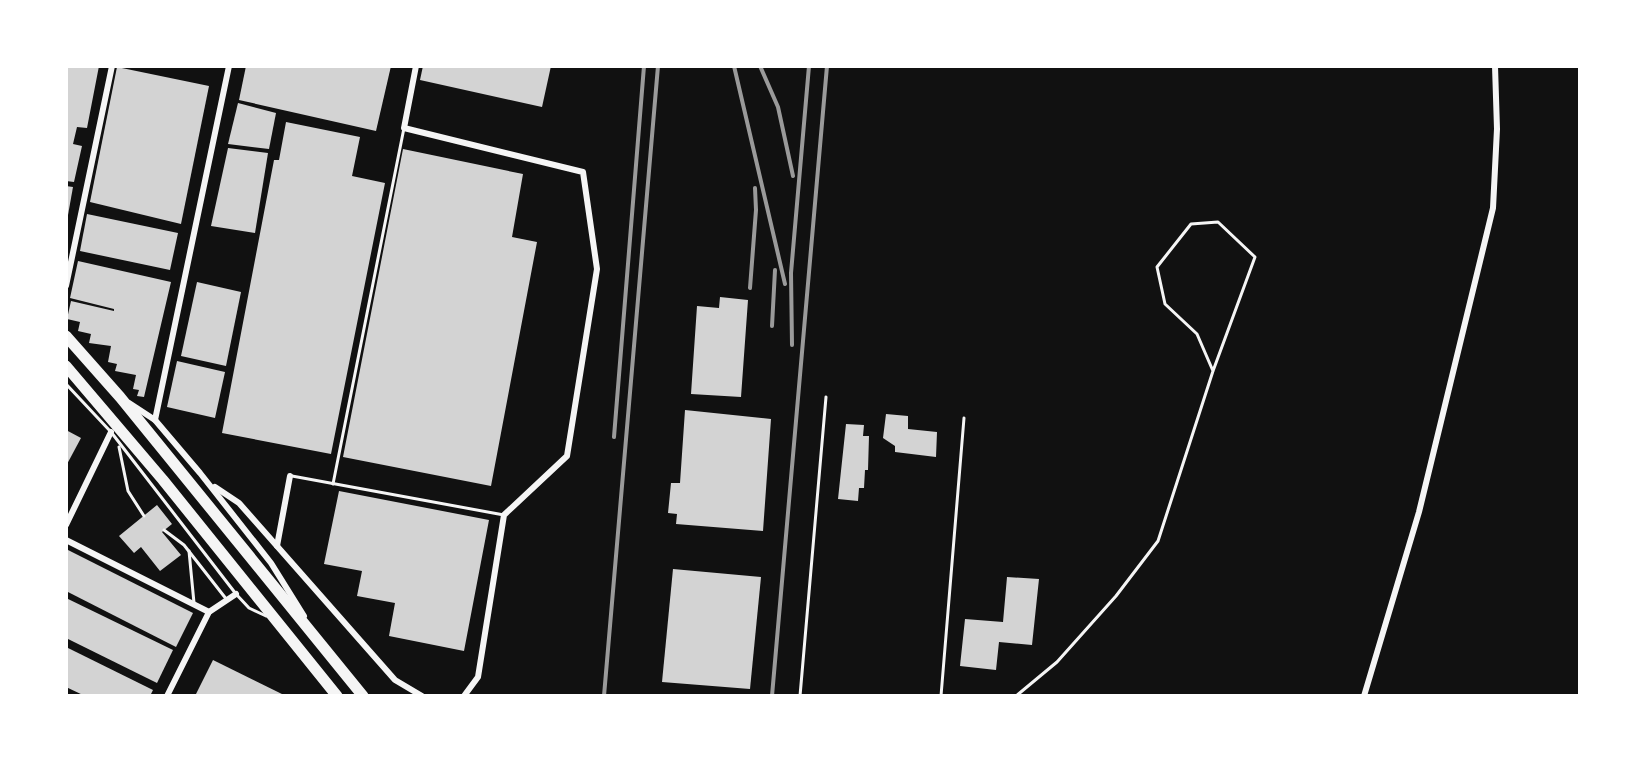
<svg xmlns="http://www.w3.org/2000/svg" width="1646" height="762" font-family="'Nunito Sans',sans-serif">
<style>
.building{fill:#d3d3d3}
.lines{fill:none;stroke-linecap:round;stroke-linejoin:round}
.service{stroke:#f5f5f5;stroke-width:3}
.minor{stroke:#f5f5f5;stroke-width:6}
.motorway{stroke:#f5f5f5;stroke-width:11}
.rail{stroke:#9a9a9a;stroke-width:4}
</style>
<rect width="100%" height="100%" fill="#111"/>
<!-- building -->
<g class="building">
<polygon points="66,66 99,66 87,128 77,127 73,144 82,146 74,182 66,181"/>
<polygon points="246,66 391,66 376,131 239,100"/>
<polygon points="423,66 551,66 542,107 420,80"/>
<polygon points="117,67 209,86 181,224 90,202"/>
<polygon points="238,103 276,113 269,149 228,144"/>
<polygon points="286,122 360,137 352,176 385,183 331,454 222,433 274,160 279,160"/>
<polygon points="228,148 268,153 255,233 211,226"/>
<polygon points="403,149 523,174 512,237 537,242 491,486 343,457"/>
<polygon points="66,186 73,187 68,215 66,215"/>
<polygon points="87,214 178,233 170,270 80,251"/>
<polygon points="78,261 171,282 144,397 137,396 139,390 133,389 136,375 115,371 117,364 108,362 111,346 89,343 91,334 78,331 80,322 67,319 71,301 114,311 114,309 70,298"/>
<polygon points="197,282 241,292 226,366 181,356"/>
<polygon points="720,297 748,300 741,397 691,394 697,306 719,308"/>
<polygon points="177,361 225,372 215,418 167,407"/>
<polygon points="685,410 771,419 763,531 676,524 677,514 668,513 671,483 680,483"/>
<polygon points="886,414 908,416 908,429 937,432 936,457 895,452 895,446 883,438"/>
<polygon points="846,424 864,425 863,436 869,436 868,470 865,470 864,488 859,488 858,501 838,499"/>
<polygon points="66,430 81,438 66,466"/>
<polygon points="339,491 489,520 464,651 389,636 395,603 357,596 362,571 324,564"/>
<polygon points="157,505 172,524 162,532 181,555 160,571 141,547 134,553 119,536"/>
<polygon points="66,549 193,613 176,647 66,591"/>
<polygon points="673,569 761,577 750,689 662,682"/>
<polygon points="1007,577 1039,579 1032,645 999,642 996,670 960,666 965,619 1003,622"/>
<polygon points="66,598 173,650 157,683 66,638"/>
<polygon points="66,647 153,690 150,696 85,696 66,687"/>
<polygon points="213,660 286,696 195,696"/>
</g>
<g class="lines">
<!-- service -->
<g class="service">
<polyline points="66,384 111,432 236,594 249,608 266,616"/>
<polyline points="119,447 128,491 144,516"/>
<polyline points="292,476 504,515"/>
<polyline points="333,484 404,128"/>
<polyline points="164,530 184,545 227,600"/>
<polyline points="189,551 194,603"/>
<polyline points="800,696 826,397"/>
<polyline points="941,696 964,418"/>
<polyline points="1016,696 1057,662 1116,596 1158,541 1213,371 1255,257 1218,222 1191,224 1157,267 1165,304 1197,334 1213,371"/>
</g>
<!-- minor -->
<g class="minor">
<polyline points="416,66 404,128 583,172 597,269 567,456 504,515 478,677 464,696"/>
<polyline points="66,286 112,66"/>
<polyline points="129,403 155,420 200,473 271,563 304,616"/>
<polyline points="155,420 229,66"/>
<polyline points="215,487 239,503 395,680 422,696"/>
<polyline points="66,525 111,432"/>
<polyline points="66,540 209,612"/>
<polyline points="277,546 290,476"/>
<polyline points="167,696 209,612 236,594"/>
<polyline points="1364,696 1419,512 1493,208 1497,129 1495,66"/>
</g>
<!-- motorway -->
<g class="motorway">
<polyline points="66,336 120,397 363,696"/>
<polyline points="66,366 163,480 337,696"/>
</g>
<!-- rail -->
<g class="rail">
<polyline points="734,66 785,284"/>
<polyline points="760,66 778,107 793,176"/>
<polyline points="750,288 756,210 755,188"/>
<polyline points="772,326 775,270"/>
<polyline points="792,345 791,273 809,66"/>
<polyline points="614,437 644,66"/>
<polyline points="604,696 658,66"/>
<polyline points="772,696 827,66"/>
</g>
</g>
<!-- border -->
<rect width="1646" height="762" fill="none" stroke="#ffffff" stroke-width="136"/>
</svg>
